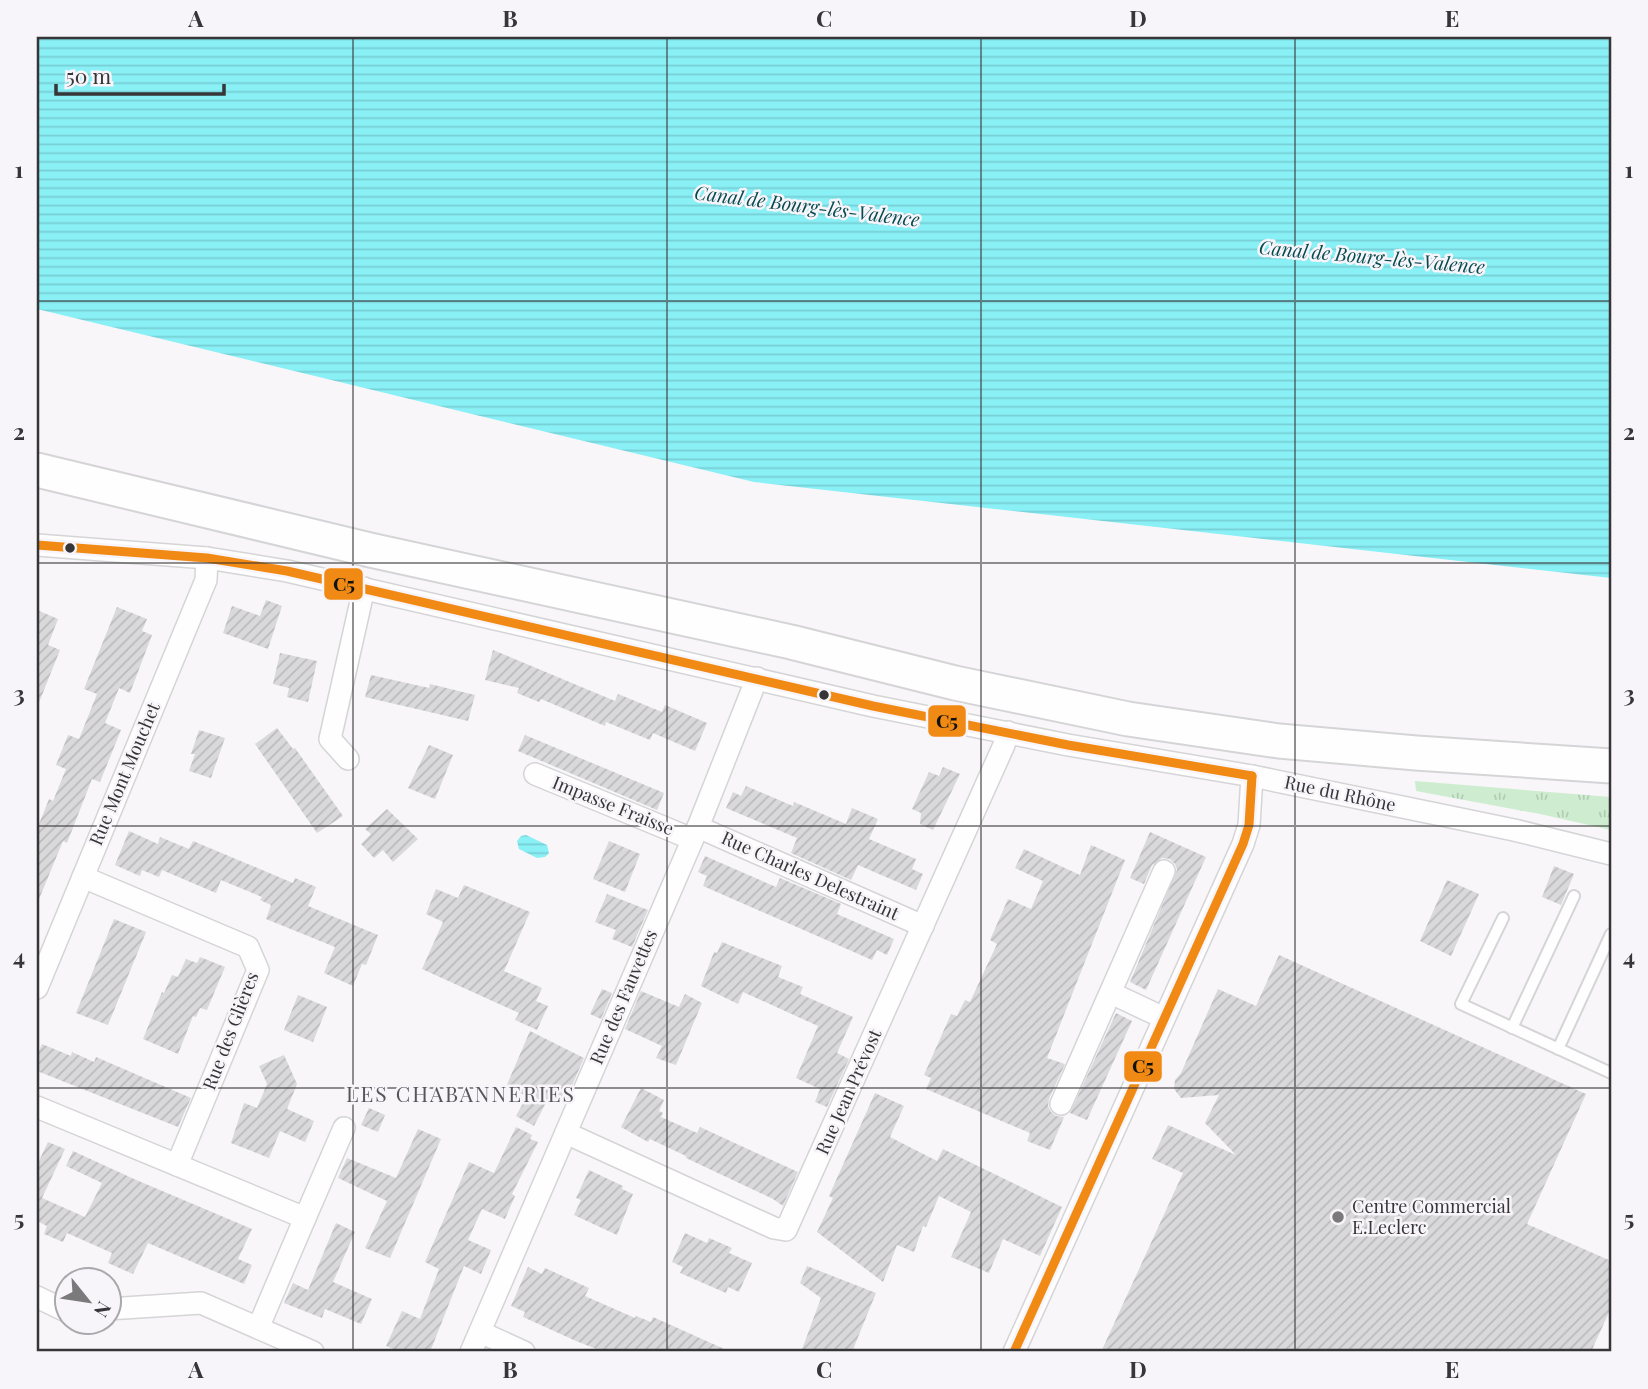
<svg xmlns="http://www.w3.org/2000/svg" width="1648" height="1389" font-family="'Playfair Display',serif">
<style>
.grass{fill:url(#grass-tufts)}
.water{fill:url(#water-rules)}
.building{fill:url(#building-hatch)}
.lines{fill:none;stroke-linecap:round;stroke-linejoin:round}
.service-casing{stroke:#d5d4d6;stroke-width:14}
.minor-casing{stroke:#d5d4d6;stroke-width:24}
.primary-casing{stroke:#d5d4d6;stroke-width:37}
.service{stroke:#fefefe;stroke-width:10}
.minor{stroke:#fefefe;stroke-width:21}
.primary{stroke:#fefefe;stroke-width:33}
.bus-1-casing{stroke:#f8f5fa;stroke-width:14}
.bus-1{stroke:#f18a14;stroke-width:9}
.grid{fill:none;stroke:#363537;stroke-width:2;stroke-opacity:0.55}
.bus-dot{fill:#363537;stroke:#f8f5fa;stroke-width:2.5}
.poi-dot{fill:#7a797b;stroke:#f8f5fa;stroke-width:2.5}
.labels{text-anchor:middle;stroke-width:5;stroke-linejoin:round;paint-order:stroke}
.street-label{font-size:18px;fill:#363537;stroke:#f8f5fa}
.poi-label{font-size:18px;fill:#363537;stroke:#f8f5fa;text-anchor:start}
.water-label{font-size:19px;font-style:italic;fill:#044a4e;stroke:#f8f5fa}
.quarter-label{font-size:21px;letter-spacing:2px;fill:#575559;stroke:#f8f5fa}
.line-badge{stroke:#f8f5fa;stroke-width:2.5}
.pale-badge-label{font-size:19px;text-anchor:middle;font-weight:bold;fill:#111}
.neatline{fill:none;stroke:#363537;stroke-width:2.5}
.grid-label{font-size:23px;text-anchor:middle;font-weight:bold;fill:#363537}
</style>
<defs>
<pattern id="grass-tufts" width="24" height="20" patternUnits="userSpaceOnUse" patternTransform="scale(1.75)"><rect width="24" height="20" fill="#ceedd0"/><path d="M3 7l-1-3M5 7V3M7 7l1-3M15 17l-1-3M17 17v-4M19 17l1-3" fill="none" stroke="#b2ccb3"/></pattern>
<pattern id="water-rules" width="6" height="5" patternUnits="userSpaceOnUse" patternTransform="scale(1.75)"><rect width="6" height="5" fill="#89f0f6"/><path d="M0 2.5h6" fill="none" stroke="#77ced4"/></pattern>
<pattern id="building-hatch" width="6" height="6" patternUnits="userSpaceOnUse" patternTransform="scale(1.75)"><rect width="6" height="6" fill="#d9d8da"/><path d="M-1 1l2-2M0 6l6-6M5 7l2-2" fill="none" stroke="#bbbabc"/></pattern>
</defs>
<rect width="100%" height="100%" fill="#f8f6f9"/>
<!-- grass -->
<polygon class="grass" points="1415,781 1611,797 1611,830 1540,814 1416,791"/>
<!-- water -->
<g class="water">
<polygon points="37,37 1611,37 1611,578 754,482 37,309"/>
<polygon points="526,835 547,845 549,853 545,857 537,858 519,849 517,841 521,836"/>
</g>
<!-- building -->
<g class="building">
<polygon points="266,600 282,606 268,649 223,633 232,606 260,616"/>
<polygon points="117,607 147,619 142,631 152,635 130,693 119,688 105,723 121,730 100,782 92,779 67,843 63,841 37,904 37,829 49,799 53,801 66,769 56,765 68,735 79,739 97,694 84,689"/>
<polygon points="37,610 58,619 48,645 60,650 38,705"/>
<polygon points="493,650 615,701 618,694 662,712 665,705 707,723 695,751 653,733 650,740 606,722 605,726 541,699 539,702 517,693 519,688 485,680"/>
<polygon points="280,653 317,661 308,702 287,697 289,688 273,684"/>
<polygon points="371,675 429,688 430,684 475,695 468,721 365,697"/>
<polygon points="277,728 293,749 295,748 343,816 317,833 255,744"/>
<polygon points="199,730 225,738 211,778 189,771 195,754 191,754"/>
<polygon points="525,735 664,793 657,810 518,751"/>
<polygon points="429,745 453,755 435,799 408,788"/>
<polygon points="943,767 960,774 933,830 920,824 921,813 912,809 929,772 939,776"/>
<polygon points="746,786 793,806 794,802 846,824 852,808 878,819 869,839 916,859 912,869 923,874 916,890 858,865 851,880 791,853 797,838 726,808 733,792 741,796"/>
<polygon points="387,809 418,839 393,862 383,850 374,858 361,844 371,834 365,829"/>
<polygon points="129,831 158,844 160,837 189,849 193,841 293,883 295,878 316,887 308,906 378,935 366,965 362,964 353,986 324,973 335,947 266,919 271,905 260,900 262,897 221,880 216,893 162,870 159,877 142,870 140,876 115,865"/>
<polygon points="1150,832 1206,857 1146,990 1130,982 1177,870 1175,864 1170,859 1162,858 1152,865 1144,884 1130,878"/>
<polygon points="609,841 640,854 625,892 593,879"/>
<polygon points="1091,845 1125,860 1047,1058 1065,1064 1049,1099 1048,1106 1051,1112 1056,1116 1064,1117 1050,1150 1027,1141 1030,1133 926,1089 931,1078 924,1075 951,1014 957,1016 965,1000 970,1002 997,944 990,940 1008,899 1031,909 1043,881 1015,868 1024,849 1080,875"/>
<polygon points="705,856 776,887 780,878 841,904 837,914 894,939 887,955 877,950 872,960 703,886 707,876 698,872"/>
<polygon points="1554,866 1574,874 1561,905 1542,897"/>
<polygon points="1447,880 1479,894 1451,956 1420,941"/>
<polygon points="464,885 530,912 504,971 542,988 536,1001 548,1006 537,1030 515,1020 519,1013 422,969 443,922 426,914 436,889 458,898"/>
<polygon points="607,894 648,910 632,947 612,939 616,930 595,922"/>
<polygon points="114,919 146,932 108,1025 76,1013"/>
<polygon points="722,942 782,966 778,977 803,987 800,994 853,1017 837,1053 849,1059 827,1107 815,1102 820,1089 796,1078 818,1026 743,992 738,1004 701,986 714,952 717,953"/>
<polygon points="1279,955 1586,1094 1527,1224 1611,1261 1611,1308 1591,1352 1101,1352 1183,1173 1152,1159 1168,1125 1236,1155 1205,1123 1219,1095 1181,1098 1174,1089 1175,1080 1181,1073 1218,989 1256,1006"/>
<polygon points="200,957 225,967 207,1010 200,1008 196,1017 193,1016 178,1054 143,1039 162,992 164,993 172,975 178,977 186,959 197,963"/>
<polygon points="602,989 612,993 601,1019 590,1014"/>
<polygon points="641,991 679,1007 685,994 702,1003 676,1065 656,1058 662,1046 625,1029"/>
<polygon points="298,995 327,1007 313,1042 284,1030"/>
<polygon points="1116,1013 1132,1021 1087,1120 1070,1113"/>
<polygon points="530,1031 584,1058 564,1104 549,1097 534,1126 516,1116 527,1096 506,1087"/>
<polygon points="42,1044 71,1056 72,1052 94,1062 96,1057 191,1098 178,1127 37,1071 37,1056"/>
<polygon points="284,1055 297,1084 287,1109 314,1121 305,1142 280,1131 269,1158 231,1143 244,1103 257,1108 267,1084 259,1066"/>
<polygon points="641,1088 664,1100 659,1111 663,1113 661,1117 697,1133 700,1127 798,1172 783,1206 773,1199 686,1158 686,1156 650,1139 648,1142 621,1127"/>
<polygon points="875,1093 904,1106 890,1137 937,1161 943,1149 1062,1207 1040,1256 1003,1239 989,1273 951,1257 971,1212 939,1196 926,1227 923,1226 914,1252 897,1245 883,1282 817,1232 833,1198 829,1196"/>
<polygon points="369,1108 385,1115 378,1132 361,1125"/>
<polygon points="516,1127 532,1135 530,1139 538,1142 512,1194 515,1196 505,1219 482,1209 468,1240 491,1250 481,1274 464,1266 430,1352 401,1352 386,1346 402,1311 420,1319 439,1269 425,1262 469,1162 494,1173"/>
<polygon points="418,1129 441,1139 390,1258 365,1248 387,1201 338,1178 347,1158 396,1178"/>
<polygon points="48,1142 65,1149 42,1198 85,1217 102,1183 66,1166 73,1151 134,1179 252,1229 238,1259 252,1265 244,1284 148,1243 133,1274 108,1263 112,1253 67,1233 63,1242 44,1234 47,1226 37,1221 37,1165"/>
<polygon points="589,1170 623,1186 622,1189 633,1194 617,1235 574,1215 581,1200 576,1198"/>
<polygon points="336,1223 355,1232 333,1282 372,1299 361,1324 325,1309 322,1318 284,1303 293,1283 308,1290"/>
<polygon points="685,1233 707,1243 709,1238 732,1248 729,1253 752,1263 739,1292 728,1287 726,1293 680,1273 683,1267 672,1262"/>
<polygon points="807,1266 876,1293 852,1352 801,1352 821,1298 800,1283"/>
<polygon points="528,1267 542,1274 545,1268 589,1288 585,1296 635,1318 636,1316 651,1322 653,1317 731,1352 604,1352 576,1341 523,1317 525,1312 511,1306"/>
</g>
<g class="lines">
<!-- service casing -->
<g class="service-casing">
<g id="service">
<polyline points="1503,918 1461,1004 1611,1073"/>
<polyline points="1512,1028 1574,896"/>
<polyline points="1558,1049 1611,934"/>
</g>
</g>
<!-- minor casing -->
<g class="minor-casing">
<g id="minor">
<polyline points="37,545 207,558 287,571 873,706 1068,745 1252,776 1514,830 1611,854"/>
<polyline points="348,759 330,739 364,588"/>
<polyline points="535,774 692,839"/>
<polyline points="698,827 923,926"/>
<polyline points="83,877 248,947 258,970 177,1165"/>
<polyline points="37,988 206,580 207,558"/>
<polyline points="1111,993 1164,1018"/>
<polyline points="1061,1104 1164,871"/>
<polyline points="37,1107 305,1218 258,1328"/>
<polyline points="566,1133 774,1228 786,1230 1004,745 1008,732"/>
<polyline points="305,1218 344,1128"/>
<polyline points="37,1297 66,1311"/>
<polyline points="108,1309 201,1303 313,1352"/>
<polyline points="480,1332 524,1352"/>
<polyline points="471,1352 698,827 757,678"/>
<polyline points="1014,1352 1243,844 1249,825 1252,776"/>
</g>
</g>
<!-- primary casing -->
<g class="primary-casing">
<polyline id="primary" points="37,470 370,550 791,642 955,683 1128,719 1279,741 1416,753 1611,766"/>
</g>
<!-- service -->
<use href="#service" class="service"/>
<!-- minor -->
<use href="#minor" class="minor"/>
<!-- primary -->
<use href="#primary" class="primary"/>
<!-- bus-1 casing -->
<g class="bus-1-casing">
<g id="bus-1">
<polyline points="37,545 207,558 287,571 873,706 1068,745 1252,776"/>
<polyline points="1014,1352 1243,844 1249,825 1252,776"/>
</g>
</g>
<!-- bus-1 -->
<use href="#bus-1" class="bus-1"/>
</g>
<!-- grid -->
<path class="grid" d="M353 37V1352M667 37V1352M981 37V1352M1295 37V1352M37 301H1611M37 563H1611M37 826H1611M37 1088H1611"/>
<!-- markers -->
<g class="bus-dot">
<circle cx="70" cy="548" r="6"/>
<circle cx="824" cy="695" r="6"/>
</g>
<circle class="poi-dot" cx="1338" cy="1217" r="7"/>
<g class="labels">
<!-- street labels -->
<g class="street-label">
<text transform="translate(125 774) rotate(-67)" y="6">Rue Mont Mouchet</text>
<text transform="translate(1340 794) rotate(12)" y="6">Rue du Rhône</text>
<text transform="translate(613 806) rotate(22)" y="6">Impasse Fraisse</text>
<text transform="translate(810 876) rotate(24)" y="6">Rue Charles Delestraint</text>
<text transform="translate(624 997) rotate(-67)" y="6">Rue des Fauvettes</text>
<text transform="translate(231 1031) rotate(-69)" y="6">Rue des Glières</text>
<text transform="translate(849 1092) rotate(-66)" y="6">Rue Jean Prévost</text>
</g>
<!-- poi labels -->
<g class="poi-label">
<text x="1352" y="1213">Centre Commercial<tspan x="1352" dy="21">E.Leclerc</tspan></text>
</g>
<!-- water labels -->
<g class="water-label">
<text transform="translate(807 206) rotate(7)" y="7">Canal de Bourg-lès-Valence</text>
<text transform="translate(1372 257) rotate(5)" y="7">Canal de Bourg-lès-Valence</text>
</g>
<!-- quarter labels -->
<g class="quarter-label">
<text x="461" y="1102">LES CHABANNERIES</text>
</g>
</g>
<g class="line-badge">
<rect x="323" y="567" width="41" height="34" rx="7" fill="#f18a14"/>
<rect x="927" y="704" width="40" height="34" rx="7" fill="#f18a14"/>
<rect x="1123" y="1050" width="40" height="33" rx="7" fill="#f18a14"/>
</g>
<g class="pale-badge-label">
<text x="344" y="591">C5</text>
<text x="947" y="728">C5</text>
<text x="1143" y="1073">C5</text>
</g>
<!-- border -->
<rect width="1648" height="1389" fill="none" stroke="#f8f5fa" stroke-width="77"/>
<!-- north arrow -->
<g transform="translate(88 1301) rotate(120)"><circle r="33" fill="#f8f5fa" stroke="#aaa8ac" stroke-width="2"/>
<path d="M0-5L12 26L0 18L-12 26Z" fill="#7a797b"/>
<text y="-10" font-size="19" font-weight="bold" text-anchor="middle" fill="#363537">N</text>
</g>
<!-- scale -->
<path d="M56 84v10h168v-10" fill="none" stroke="#363537" stroke-width="3.5"/>
<text x="66" y="84" font-size="21" fill="#363537" stroke="#f8f5fa" stroke-width="5" paint-order="stroke">50 m</text>
<rect x="38" y="38" width="1572" height="1312" class="neatline"/>
<g class="grid-label">
<text x="196" y="27">A</text>
<text x="510" y="27">B</text>
<text x="824" y="27">C</text>
<text x="1138" y="27">D</text>
<text x="1452" y="27">E</text>
<text x="19" y="178">1</text>
<text x="1629" y="178">1</text>
<text x="19" y="440">2</text>
<text x="1629" y="440">2</text>
<text x="19" y="702">3</text>
<text x="1629" y="702">3</text>
<text x="19" y="965">4</text>
<text x="1629" y="965">4</text>
<text x="19" y="1227">5</text>
<text x="1629" y="1227">5</text>
<text x="196" y="1378">A</text>
<text x="510" y="1378">B</text>
<text x="824" y="1378">C</text>
<text x="1138" y="1378">D</text>
<text x="1452" y="1378">E</text>
</g>
</svg>
